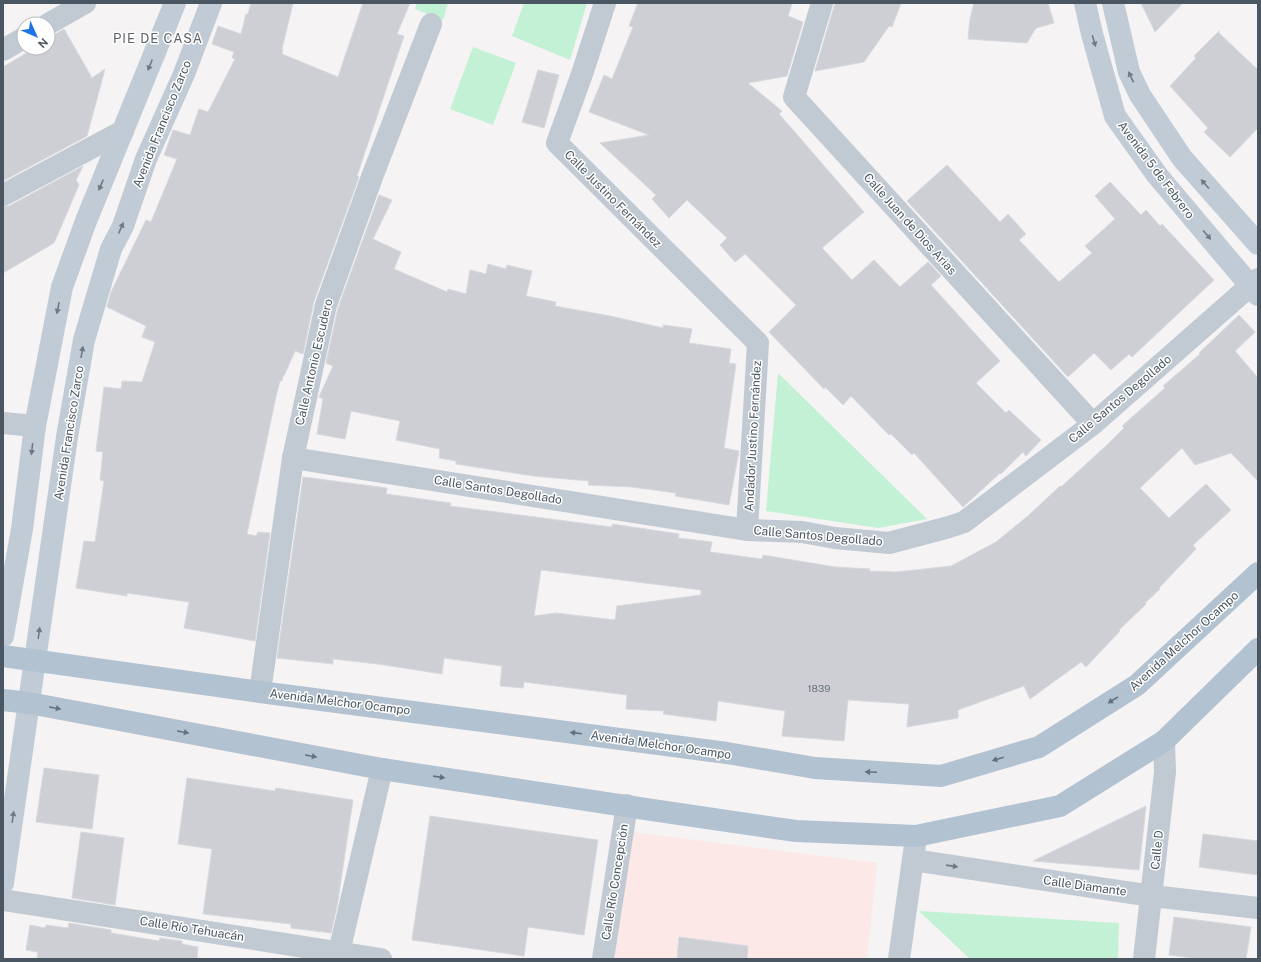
<svg xmlns="http://www.w3.org/2000/svg" width="1261" height="962" font-family="'Public Sans',sans-serif">
<style>
.medical{fill:#fce8e6}
.green{fill:#c3f1d5}
.building{fill:#cdcfd5;stroke:#d7d9de;fill-rule:evenodd}
.lines{fill:none;stroke-linecap:round;stroke-linejoin:round}
.street{stroke:#c1cad2;stroke-width:22}
.secondary{stroke:#c1cbd6;stroke-width:22}
.primary{stroke:#b3c2d1;stroke-width:22}
.oneway{fill:#6e7984}
.oneway2{fill:#64717d}
.oneway3{fill:#6e7983}
.labels{text-anchor:middle;stroke-width:3;stroke-linejoin:round;paint-order:stroke}
.number-label{font-size:10px;fill:#6b747e}
.street-label{font-size:12px;fill:#4a5661;stroke:#fff}
.neighbourhood-label{font-size:13px;letter-spacing:1px;fill:#5f6368;stroke:#fff}
</style>
<rect width="100%" height="100%" fill="#f5f3f3"/>
<!-- medical -->
<polygon class="medical" points="632,832 877,863 867,959 614,959"/>
<!-- green -->
<g class="green">
<polygon points="417,3 448,3 443,20 415,9"/>
<polygon points="524,3 587,3 570,60 512,36"/>
<polygon points="473,47 516,63 493,125 450,109"/>
<polygon points="778,373 927,519 878,528 766,511"/>
<polygon points="919,911 1119,923 1118,959 970,959"/>
</g>
<!-- building -->
<g class="building">
<polygon points="251,3 293,3 282,49 283,50 282,54 338,77 363,3 410,3 397,34 404,36 357,176 359,177 314,301 303,354 295,351 284,376 283,376 282,381 280,381 277,392 247,534 256,536 258,532 270,533 255,641 184,628 189,602 127,593 127,596 76,588 84,541 95,542 104,481 100,480 103,452 96,451 104,387 121,389 122,381 142,382 155,342 142,337 146,326 107,307 111,292 146,220 151,222 177,159 164,155 173,130 190,135 199,109 208,112 235,59 232,58 234,52 212,44 218,26 241,34 246,14 248,14"/>
<polygon points="638,3 792,3 788,16 803,22 787,76 748,83 782,111 779,114 787,123 864,212 822,248 852,280 874,260 900,287 928,262 941,276 931,285 1000,361 976,383 1006,413 1009,410 1041,440 1026,456 1023,452 1001,474 1000,473 963,507 914,453 912,455 891,434 889,435 851,396 843,405 825,387 824,389 769,332 796,305 745,254 735,262 720,245 727,238 687,200 669,218 652,199 656,195 600,143 649,135 589,112 604,75 612,79 633,27 629,26"/>
<polygon points="835,3 901,3 892,27 889,26 864,62 815,71"/>
<polygon points="974,3 1048,3 1054,23 1036,28 1027,43 968,39 970,19"/>
<polygon points="1141,3 1183,3 1155,32"/>
<polygon points="64,29 92,78 105,69 87,136 3,181 3,67 35,48 48,48 48,36 54,35"/>
<polygon points="1219,31 1219,33 1258,70 1258,128 1230,157 1204,132 1208,128 1170,86 1196,58 1194,56"/>
<polygon points="538,70 559,75 544,128 522,122"/>
<polygon points="947,165 1000,222 1008,214 1026,234 1019,240 1059,282 1092,253 1085,246 1115,219 1095,196 1110,182 1141,215 1146,210 1160,226 1162,224 1214,280 1132,357 1129,354 1111,370 1094,353 1068,377 907,201"/>
<polygon points="83,166 76,180 79,185 54,243 3,273 3,207 9,206"/>
<polygon points="379,195 392,200 373,239 401,252 394,269 447,292 448,289 466,294 470,270 486,274 488,264 506,269 507,265 532,271 526,296 556,302 555,306 610,316 663,328 663,325 692,329 689,343 731,349 729,363 736,364 724,448 739,451 729,505 675,496 676,493 632,487 588,485 589,481 533,476 456,464 456,461 439,458 440,449 396,440 400,421 351,411 345,439 317,434 323,399 319,397 333,366 326,363 338,308"/>
<path d="M1239 315 1255 332 1235 351 1258 378V481L1231 453 1195 465 1182 448 1140 488 1169 518 1206 484 1231 510 1193 545 1196 549 1159 588 1160 589 1145 603 1146 604 1119 630 1120 631 1086 667 1081 662 1030 699 1024 686 958 710V718L907 727 909 704 848 700 844 741 782 736 785 711 718 701 716 721 663 714 664 711 626 709 627 695 524 682 523 688 500 686 502 666 444 658 442 674 378 664 333 659V664L277 658 303 477 387 488 386 494 451 503 450 506 612 527V524L679 534 678 538 712 542 710 552 762 559 763 555 835 567 870 569 869 571 896 572 951 566 996 542 1029 515 1060 486 1061 487 1108 444 1124 428 1122 426 1165 388 1163 386 1200 354 1199 353ZM541 570 701 590V595L617 606 615 620 556 613 534 616Z"/>
<polygon points="44,768 99,775 92,829 36,822"/>
<polygon points="187,778 275,791 276,788 353,800 337,907 331,933 291,928 291,924 203,914 212,849 178,844"/>
<polygon points="1146,806 1139,870 1033,861"/>
<polygon points="430,816 598,840 584,935 528,927 524,956 412,940"/>
<polygon points="81,832 124,838 115,905 72,898"/>
<polygon points="1203,834 1258,841 1258,875 1199,867"/>
<polygon points="1174,917 1251,927 1246,959 1200,959 1169,955"/>
<polygon points="69,923 111,930 111,933 159,941 160,938 182,941 182,944 198,947 197,959 37,959 38,952 26,950 30,925 45,928 46,925 68,928"/>
<polygon points="679,937 748,946 747,959 677,959"/>
</g>
<g class="lines">
<!-- street -->
<g class="street">
<polyline points="605,3 582,74 557,143 758,343 747,530"/>
<polyline points="822,3 794,97 1093,424"/>
<polyline points="48,24 85,3"/>
<polyline points="3,50 24,38"/>
<polyline points="3,195 123,131"/>
<polyline points="3,423 35,426"/>
<polyline points="293,458 747,530 802,532 835,538 889,543 949,527 964,522 1093,424 1258,279"/>
<polyline points="260,692 293,458 326,305 372,177 431,24"/>
<polyline points="913,860 1152,896 1258,908"/>
<polyline points="3,900 381,959"/>
<polyline points="339,952 382,769"/>
<polyline points="603,959 627,805"/>
<polyline points="899,959 915,845"/>
<polyline points="1144,959 1165,772 1164,741"/>
</g>
<!-- secondary -->
<g class="secondary">
<polyline points="1085,3 1092,34 1115,116 1157,175 1258,295"/>
<polyline points="1113,3 1129,72 1140,95 1182,158 1258,244"/>
<polyline points="3,636 22,529 35,426 62,287 86,221 175,3"/>
<polyline points="3,883 67,437 84,340 111,249 123,226 146,159 184,74 211,3"/>
</g>
<!-- primary -->
<g class="primary">
<polyline points="3,656 260,692 727,753 815,768 941,776 1039,747 1137,685 1258,573"/>
<polyline points="3,700 29,703 382,769 652,810 796,831 916,836 1060,806 1164,741 1258,649"/>
</g>
</g>
<!-- one-way arrows -->
<defs><path id="oneway-solid" d="M-6-.8H1V-3.2L6.5 0L1 3.2V.8H-6Z"/></defs>
<g class="oneway">
<use href="#oneway-solid" transform="translate(1094 41) rotate(74)"/>
<use href="#oneway-solid" transform="translate(150 65) rotate(112)"/>
<use href="#oneway-solid" transform="translate(1131 77) rotate(-115)"/>
<use href="#oneway-solid" transform="translate(1205 184) rotate(-131)"/>
<use href="#oneway-solid" transform="translate(101 185) rotate(113)"/>
<use href="#oneway-solid" transform="translate(121 228) rotate(-66)"/>
<use href="#oneway-solid" transform="translate(1207 235) rotate(50)"/>
<use href="#oneway-solid" transform="translate(58 308) rotate(101)"/>
<use href="#oneway-solid" transform="translate(82 352) rotate(-80)"/>
<use href="#oneway-solid" transform="translate(32 449) rotate(97)"/>
<use href="#oneway-solid" transform="translate(39 633) rotate(-82)"/>
<use href="#oneway-solid" transform="translate(13 817) rotate(-82)"/>
</g>
<g class="oneway2">
<use href="#oneway-solid" transform="translate(1113 700) rotate(148)"/>
<use href="#oneway-solid" transform="translate(55 708) rotate(10)"/>
<use href="#oneway-solid" transform="translate(183 732) rotate(10)"/>
<use href="#oneway-solid" transform="translate(576 733) rotate(-173)"/>
<use href="#oneway-solid" transform="translate(311 756) rotate(10)"/>
<use href="#oneway-solid" transform="translate(998 759) rotate(164)"/>
<use href="#oneway-solid" transform="translate(871 772) rotate(-177)"/>
<use href="#oneway-solid" transform="translate(439 777) rotate(8)"/>
</g>
<use class="oneway3" href="#oneway-solid" transform="translate(952 866) rotate(8)"/>
<g class="labels">
<!-- number labels -->
<g class="number-label">
<text x="819" y="692">1839</text>
</g>
<!-- street labels -->
<g class="street-label">
<text transform="translate(162 124) rotate(-68)" y="4">Avenida Francisco Zarco</text>
<text transform="translate(1156 170) rotate(53)" y="4">Avenida 5 de Febrero</text>
<text transform="translate(613 199) rotate(45)" y="4">Calle Justino Fernández</text>
<text transform="translate(910 224) rotate(48)" y="4">Calle Juan de Dios Arias</text>
<text transform="translate(314 362) rotate(-77)" y="4">Calle Antonio Escudero</text>
<text transform="translate(1120 399) rotate(-40)" y="4">Calle Santos Degollado</text>
<text transform="translate(69 433) rotate(-81)" y="4">Avenida Francisco Zarco</text>
<text transform="translate(753 436) rotate(-87)" y="4">Andador Justino Fernández</text>
<text transform="translate(498 490) rotate(9)" y="4">Calle Santos Degollado</text>
<text transform="translate(818 536) rotate(5)" y="4">Calle Santos Degollado</text>
<text transform="translate(1184 641) rotate(-42)" y="4">Avenida Melchor Ocampo</text>
<text transform="translate(340 702) rotate(7)" y="4">Avenida Melchor Ocampo</text>
<text transform="translate(661 745) rotate(8)" y="4">Avenida Melchor Ocampo</text>
<text transform="translate(1157 850) rotate(-84)" y="4">Calle D</text>
<text transform="translate(615 882) rotate(-81)" y="4">Calle Río Concepción</text>
<text transform="translate(1085 886) rotate(8)" y="4">Calle Diamante</text>
<text transform="translate(192 929) rotate(9)" y="4">Calle Río Tehuacán</text>
</g>
<!-- neighbourhood labels -->
<g class="neighbourhood-label">
<text x="158" y="43">PIE DE CASA</text>
</g>
</g>
<!-- border -->
<rect width="1261" height="962" fill="none" stroke="#4a5661" stroke-width="8"/>
<!-- north arrow -->
<g transform="translate(36 36) rotate(135)"><circle r="19" fill="#ffffff" stroke="#b7bbc0"/>
<path d="M0-3L7 15L0 10L-7 15Z" fill="#1a73e8"/>
<text y="-6" font-size="11" font-weight="bold" text-anchor="middle" fill="#4a5661">N</text>
</g>
</svg>
